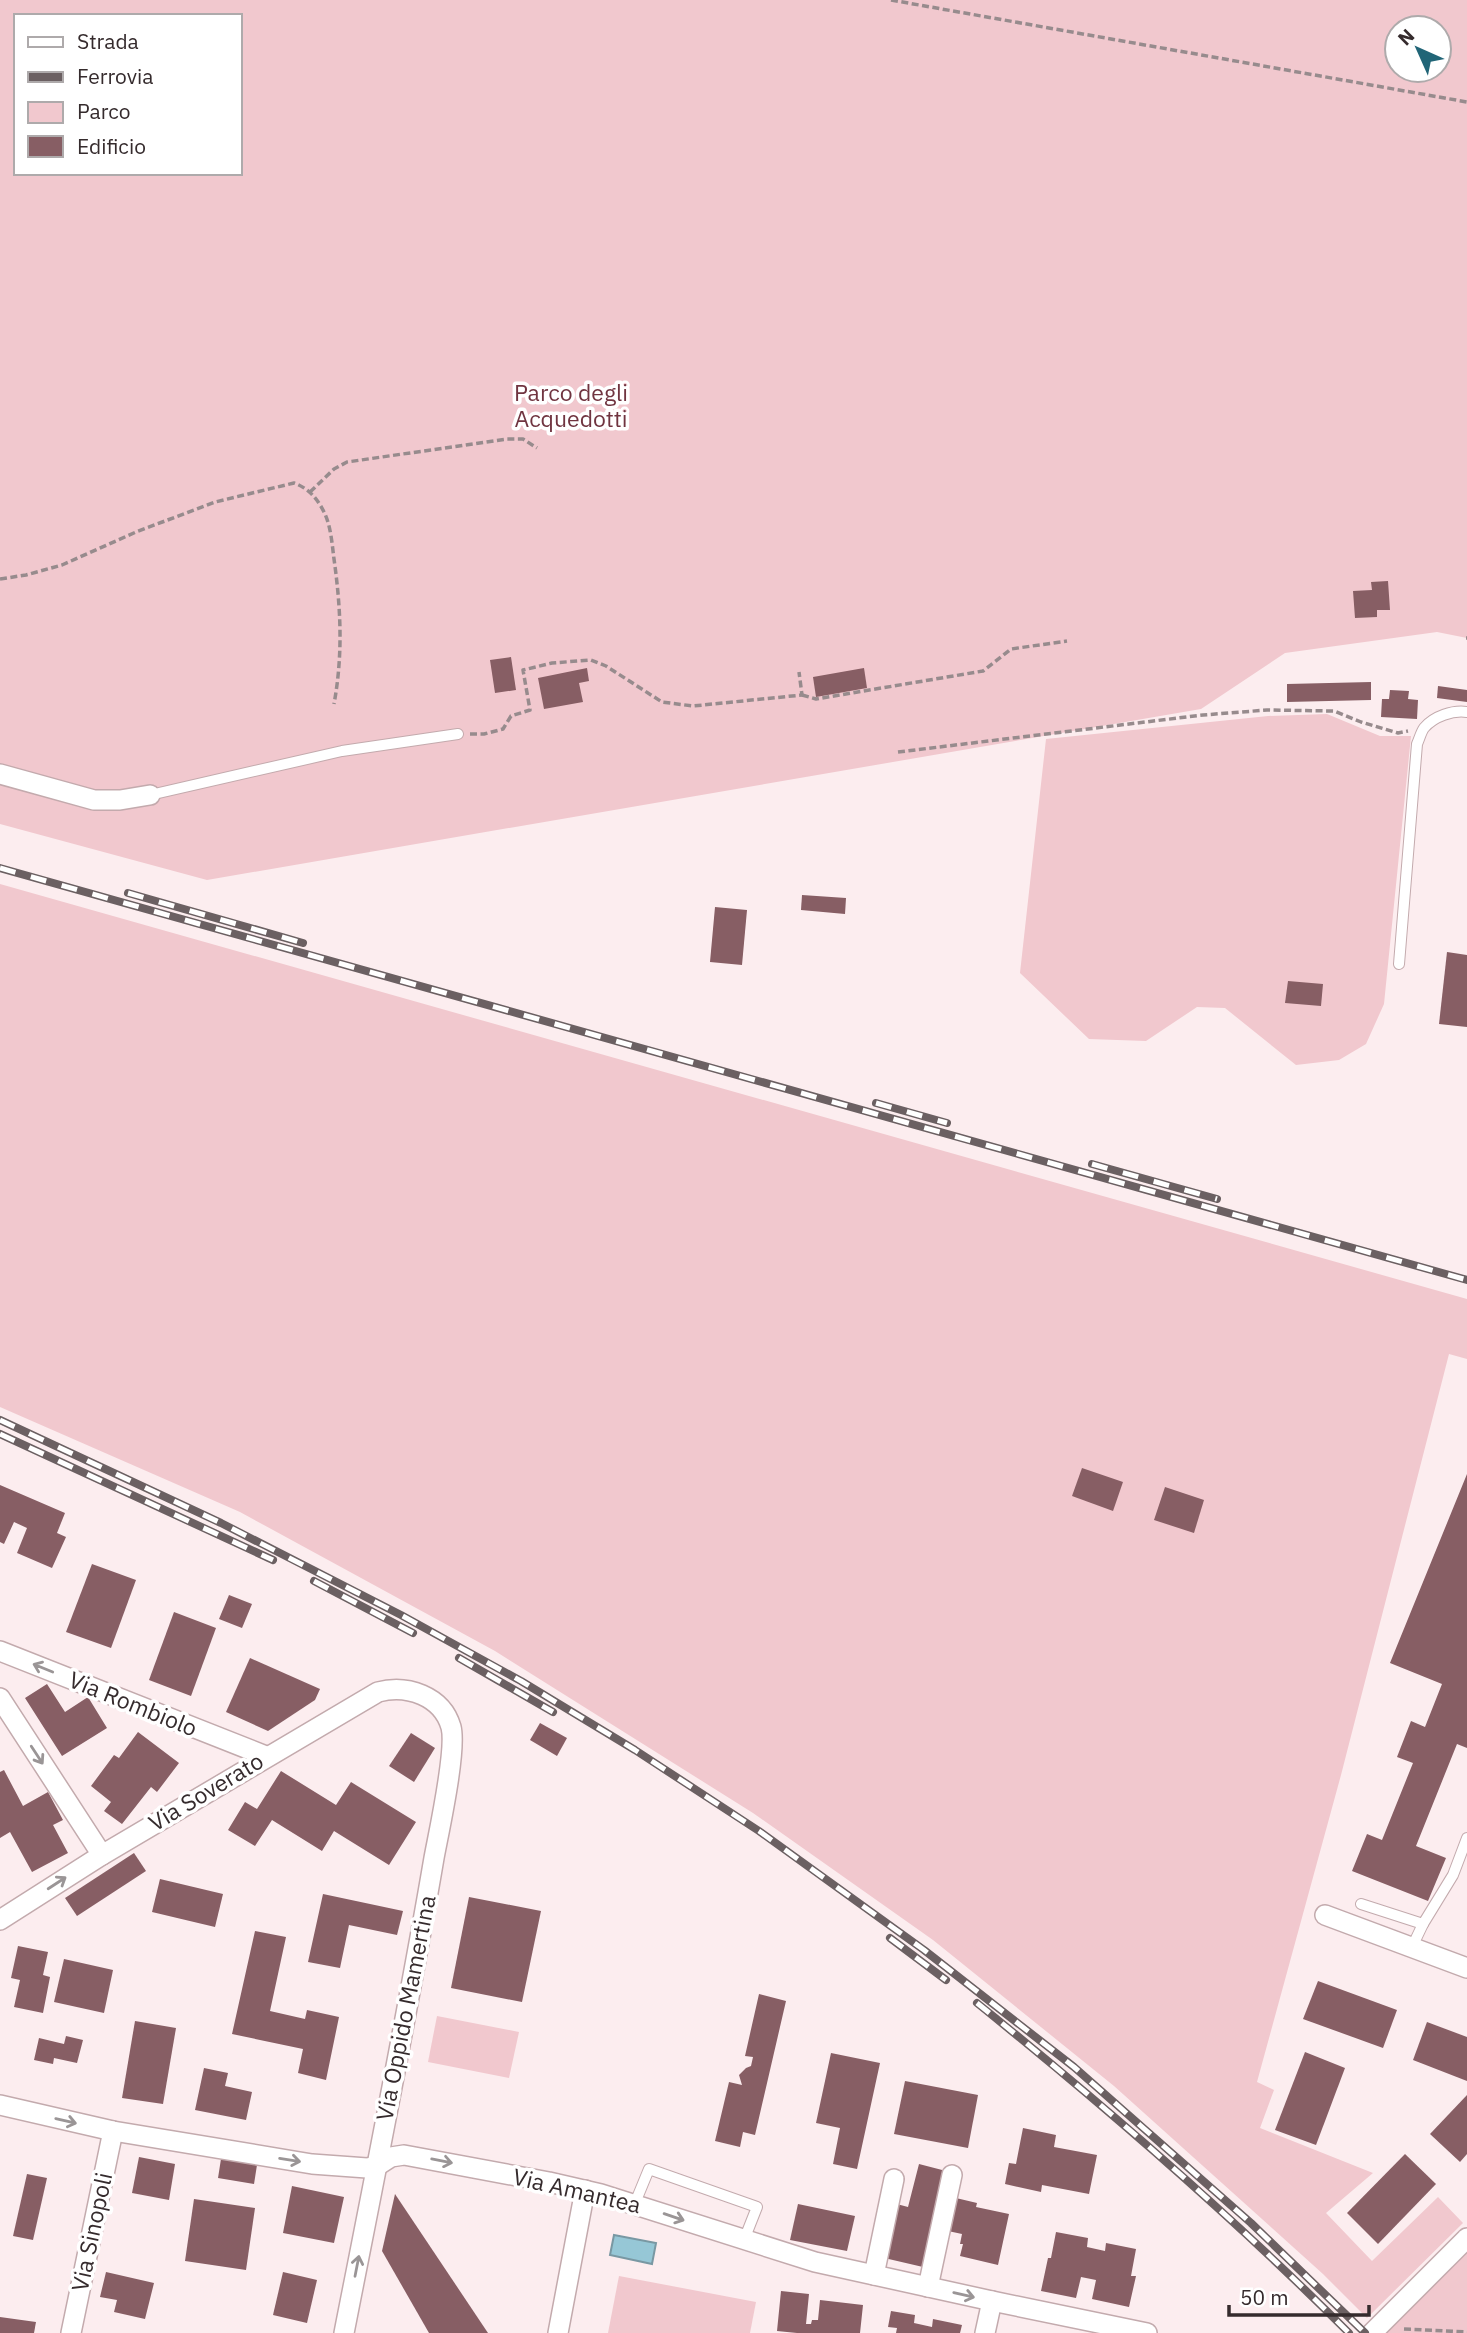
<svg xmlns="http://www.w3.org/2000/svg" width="1467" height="2333" font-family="'IBM Plex Sans',sans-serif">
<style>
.green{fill:#f1c8ce;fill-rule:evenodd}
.water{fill:#96c7d6;stroke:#7998a3;stroke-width:2}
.building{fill:#875e64}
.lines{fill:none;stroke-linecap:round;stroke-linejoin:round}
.lane-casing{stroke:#c3aaad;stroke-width:12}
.street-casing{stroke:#c3aaad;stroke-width:22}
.path{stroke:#978b8d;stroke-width:3.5;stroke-dasharray:7 3.5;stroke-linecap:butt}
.lane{stroke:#fff;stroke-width:10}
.street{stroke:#fff;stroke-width:19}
.rail-casing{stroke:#6b6062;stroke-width:8}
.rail{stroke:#fff;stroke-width:5;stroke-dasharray:16;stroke-linecap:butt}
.oneway{stroke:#9a9596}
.labels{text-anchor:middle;stroke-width:7;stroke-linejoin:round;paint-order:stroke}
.park-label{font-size:23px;fill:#703440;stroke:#fff}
.street-label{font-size:23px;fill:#352b2d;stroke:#fff}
</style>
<rect width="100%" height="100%" fill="#fcedef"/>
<!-- green -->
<g class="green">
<path d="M0 0H1467V638L1437 632 1285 653 1201 709 207 880 0 824ZM16 16H240V173H16ZM1397 28H1439V70H1397Z"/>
<polygon points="1327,714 1380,736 1411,736 1384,1004 1366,1044 1339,1060 1296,1065 1225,1008 1197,1007 1146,1041 1089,1039 1020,973 1046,739 1268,716"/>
<polygon points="0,884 1467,1299 1467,1359 1449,1354 1341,1775 1257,2082 1274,2090 1260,2128 1373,2173 1326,2213 1372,2261 1438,2197 1463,2223 1367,2318 1323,2274 1114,2086 933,1940 753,1813 495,1651 240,1512 0,1407"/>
<polygon points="437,2016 519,2032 509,2078 428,2062"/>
<polygon points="1467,2251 1467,2333 1385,2333"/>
<polygon points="619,2276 756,2302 750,2333 608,2333"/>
</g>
<!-- water -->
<polygon class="water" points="614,2235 656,2243 652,2264 610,2255"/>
<!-- building -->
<g class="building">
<polygon points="1388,581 1390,610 1377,610 1377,617 1355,618 1353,591 1372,590 1371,582"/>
<polygon points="511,657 516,690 495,693 490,660"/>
<polygon points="587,668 589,681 579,683 583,702 544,709 538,678"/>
<polygon points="864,668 867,688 816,697 813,677"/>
<polygon points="1371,682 1371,700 1287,702 1287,684"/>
<polygon points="1438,686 1467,690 1467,702 1437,698"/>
<polygon points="1390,690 1409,691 1408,699 1418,700 1417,719 1381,717 1382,699 1389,699"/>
<polygon points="802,895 846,898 845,914 801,910"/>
<polygon points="715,907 747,910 742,965 710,962"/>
<polygon points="1447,952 1467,955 1467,1027 1439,1024"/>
<polygon points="1288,981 1323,984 1321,1006 1285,1003"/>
<polygon points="1082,1468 1123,1482 1113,1511 1072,1496"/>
<polygon points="1467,1474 1467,1748 1457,1744 1416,1846 1446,1858 1428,1901 1352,1871 1367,1834 1382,1840 1413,1763 1397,1757 1411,1721 1425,1727 1442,1684 1390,1663"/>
<polygon points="0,1485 65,1513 57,1533 66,1537 52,1568 17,1553 27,1528 14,1522 4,1544 0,1542"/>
<polygon points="1165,1487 1204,1500 1194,1533 1154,1520"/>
<polygon points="92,1564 136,1580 111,1648 66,1632"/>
<polygon points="229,1595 252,1604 242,1628 219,1619"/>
<polygon points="174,1612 216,1628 191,1696 149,1680"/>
<polygon points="250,1658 320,1689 315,1700 268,1731 226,1712"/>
<polygon points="47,1684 65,1712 88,1697 107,1728 62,1756 25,1698"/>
<polygon points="540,1723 567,1738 557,1756 530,1740"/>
<polygon points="138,1732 179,1763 157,1792 151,1787 122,1824 104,1811 111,1802 91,1786 114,1755 119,1758"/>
<polygon points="411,1733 435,1748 414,1782 389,1766"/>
<polygon points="4,1770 23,1806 48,1792 63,1820 53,1825 68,1853 32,1872 10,1832 0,1838 0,1772"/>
<polygon points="281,1771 336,1805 351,1782 416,1822 389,1865 334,1831 322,1851 272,1820 255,1846 228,1830 245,1802 257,1809"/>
<polygon points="134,1853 146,1871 77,1916 65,1898"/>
<polygon points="160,1879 223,1894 215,1927 152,1912"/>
<polygon points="323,1894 403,1911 397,1935 349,1925 340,1968 308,1962"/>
<polygon points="469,1897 541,1911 522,2002 451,1988"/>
<polygon points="255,1931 286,1937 270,2011 305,2019 307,2010 339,2017 326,2080 298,2073 303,2049 232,2034"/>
<polygon points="18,1946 48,1952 43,1975 50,1977 43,2013 14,2007 20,1980 11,1978"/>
<polygon points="64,1959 113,1970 104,2013 54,2002"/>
<polygon points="1318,1981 1397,2010 1383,2048 1303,2019"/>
<polygon points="759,1994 786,2001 755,2135 743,2132 740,2147 715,2141 729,2082 742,2085 739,2075 746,2068 751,2066 753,2057 745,2056"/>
<polygon points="135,2021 176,2028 163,2104 122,2098"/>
<polygon points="1427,2022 1467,2037 1467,2081 1413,2060"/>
<polygon points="66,2036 83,2040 77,2063 54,2058 53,2064 34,2060 39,2038 64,2044"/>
<polygon points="1305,2052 1345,2068 1316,2145 1275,2130"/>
<polygon points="831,2053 880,2063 857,2169 833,2164 840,2128 816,2123"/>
<polygon points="204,2068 228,2073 225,2086 252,2092 246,2120 195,2110"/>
<polygon points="905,2081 978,2095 968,2148 894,2134"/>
<polygon points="1467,2095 1467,2154 1460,2162 1430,2134"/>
<polygon points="1023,2128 1056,2135 1054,2147 1097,2155 1089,2194 1042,2185 1041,2192 1005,2184 1009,2163 1016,2164"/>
<polygon points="1405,2154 1436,2184 1378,2244 1347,2213"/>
<polygon points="139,2157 175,2164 169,2200 132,2193"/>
<polygon points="221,2159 257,2165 254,2184 218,2178"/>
<polygon points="919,2164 946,2171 923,2267 880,2257 893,2203 908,2207"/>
<polygon points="27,2174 47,2178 33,2240 13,2236"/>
<polygon points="292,2186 344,2197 334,2243 283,2233"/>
<polygon points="395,2194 488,2333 429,2333 382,2251"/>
<polygon points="956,2198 977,2203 976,2207 1009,2214 998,2265 960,2256 963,2244 960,2244 962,2234 948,2231"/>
<polygon points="194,2199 255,2208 246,2270 185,2261"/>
<polygon points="798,2204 855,2216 847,2251 790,2240"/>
<polygon points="1056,2232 1088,2238 1087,2247 1105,2251 1106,2243 1136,2249 1131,2276 1136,2276 1129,2307 1092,2299 1096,2280 1081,2277 1076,2298 1041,2291 1048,2258 1051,2258"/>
<polygon points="106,2272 154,2283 145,2319 114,2312 117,2300 100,2297"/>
<polygon points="283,2272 317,2280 307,2323 273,2315"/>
<polygon points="781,2291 809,2294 806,2324 811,2324 812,2320 818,2320 820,2300 863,2305 860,2333 797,2333 777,2331"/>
<polygon points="891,2311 915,2315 914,2323 932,2327 933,2319 962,2325 960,2333 896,2333 897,2328 888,2327"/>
<polygon points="0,2317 36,2322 34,2333 0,2333"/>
</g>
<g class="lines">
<!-- lane casing -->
<g class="lane-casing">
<g id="lane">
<polyline points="150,795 342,751 458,734"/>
<path d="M1399 964 1417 744C1419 740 1421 732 1424 728 1434 716 1453 710 1467 712"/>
<polyline points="1361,1904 1423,1924 1453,1875 1467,1838"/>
<polyline points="1412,1947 1423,1924"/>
<polyline points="635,2203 649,2169 757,2207 744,2240"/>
</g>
</g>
<!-- street casing -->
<g class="street-casing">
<g id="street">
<polyline points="0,774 94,800 120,800 150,795"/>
<polyline points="0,1651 266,1756"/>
<polyline points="0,1698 102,1855"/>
<polyline points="1325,1915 1467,1968"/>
<path d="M0 1920 102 1855 378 1692C407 1684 442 1696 451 1727 457 1750 439 1831 434 1858 407 2017 375 2175 344 2333"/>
<polyline points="0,2105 113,2131 312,2164 367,2168 377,2166 391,2157 404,2155 549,2182 601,2194 815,2262 992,2301 1147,2333"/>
<polyline points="874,2275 894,2179"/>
<polyline points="928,2287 952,2175"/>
<polyline points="71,2333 113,2131"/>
<polyline points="558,2333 585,2190"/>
<polyline points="985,2333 992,2301"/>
<polyline points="1372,2333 1467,2238"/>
</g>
</g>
<!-- path -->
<g class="path">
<polyline points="891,0 1467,102"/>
<polyline points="310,492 334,469 347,462 507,439 523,439 537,448"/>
<path d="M0 579 26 575 62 565 136 532 215 502 294 483C308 488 317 498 324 512 331 526 332 544 334 559 341 609 343 655 334 704"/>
<polyline points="1466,638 1467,638"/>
<polyline points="802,695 816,699 983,671 1011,649 1067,641"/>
<polyline points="470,734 484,734 503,729 511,716 530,710 523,670 552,663 591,660 606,666 662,702 693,706 802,695 799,672"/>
<polyline points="898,752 1203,715 1267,710 1334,711 1361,722 1398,733 1408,731"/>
<polyline points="1404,2329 1467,2332"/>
</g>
<!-- lane -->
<use href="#lane" class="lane"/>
<!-- street -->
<use href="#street" class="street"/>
<!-- rail casing -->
<g class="rail-casing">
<g id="rail">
<polyline points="0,868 1467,1280"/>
<polyline points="128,893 303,943"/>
<polyline points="876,1103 947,1123"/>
<polyline points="1092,1164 1217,1199"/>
<polyline points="0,1420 221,1523 401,1615 521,1681 635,1750 759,1831 924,1950 1074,2067 1251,2223 1365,2333"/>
<polyline points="0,1434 273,1560"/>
<polyline points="314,1581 413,1633"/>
<polyline points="459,1658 553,1712"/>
<polyline points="890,1938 946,1980"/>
<path d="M977 2003C1106 2107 1232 2216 1349 2333"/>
</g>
</g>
<!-- rail -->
<use href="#rail" class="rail"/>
</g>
<!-- one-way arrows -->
<defs><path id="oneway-shaft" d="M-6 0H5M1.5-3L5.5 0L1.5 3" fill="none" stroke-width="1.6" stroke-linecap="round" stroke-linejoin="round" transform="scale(1.75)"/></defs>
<g class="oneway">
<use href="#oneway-shaft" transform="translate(43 1668) rotate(-158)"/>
<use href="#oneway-shaft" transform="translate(37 1755) rotate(57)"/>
<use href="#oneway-shaft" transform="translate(57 1883) rotate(-33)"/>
<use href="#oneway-shaft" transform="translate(66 2121) rotate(13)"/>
<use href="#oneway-shaft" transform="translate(290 2160) rotate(9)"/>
<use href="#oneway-shaft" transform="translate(442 2161) rotate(11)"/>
<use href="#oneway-shaft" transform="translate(674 2217) rotate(19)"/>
<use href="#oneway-shaft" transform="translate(357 2266) rotate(-79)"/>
<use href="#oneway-shaft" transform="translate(964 2295) rotate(13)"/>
</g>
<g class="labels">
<!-- park labels -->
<g class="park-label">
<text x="571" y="401">Parco degli<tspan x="571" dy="26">Acquedotti</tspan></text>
</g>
<!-- street labels -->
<g class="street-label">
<text transform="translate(133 1704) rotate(22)" y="8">Via Rombiolo</text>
<text transform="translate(206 1792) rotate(-31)" y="8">Via Soverato</text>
<text transform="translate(406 2008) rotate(-79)" y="8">Via Oppido Mamertina</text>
<text transform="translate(577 2191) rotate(13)" y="8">Via Amantea</text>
<text transform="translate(92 2232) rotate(-78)" y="8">Via Sinopoli</text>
</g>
</g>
<!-- legend -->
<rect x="14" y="14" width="228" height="161" fill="#ffffff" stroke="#aeaaab" stroke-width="2"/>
<rect x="28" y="37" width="35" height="10" fill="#ffffff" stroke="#aeaaab" stroke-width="2"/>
<text x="77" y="49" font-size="21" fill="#352b2d">Strada</text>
<rect x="28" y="72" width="35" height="10" fill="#6b6062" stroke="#aeaaab" stroke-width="2"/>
<text x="77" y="84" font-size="21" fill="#352b2d">Ferrovia</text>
<rect x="28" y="102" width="35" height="21" fill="#f1c8ce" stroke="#aeaaab" stroke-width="2"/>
<text x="77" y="119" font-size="21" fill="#352b2d">Parco</text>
<rect x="28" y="136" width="35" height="21" fill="#875e64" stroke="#aeaaab" stroke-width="2"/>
<text x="77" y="154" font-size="21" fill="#352b2d">Edificio</text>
<!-- north arrow -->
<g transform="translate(1418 49) rotate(315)"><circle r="33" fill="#ffffff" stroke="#aeaaab" stroke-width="2"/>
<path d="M0-5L12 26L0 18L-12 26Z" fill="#216577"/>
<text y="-10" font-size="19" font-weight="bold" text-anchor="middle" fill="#352b2d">N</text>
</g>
<!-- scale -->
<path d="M1229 2305v10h140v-10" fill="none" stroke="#352b2d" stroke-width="3.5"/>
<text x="1240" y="2305" font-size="21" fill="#352b2d" stroke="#ffffff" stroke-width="5" paint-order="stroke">50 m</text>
</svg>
